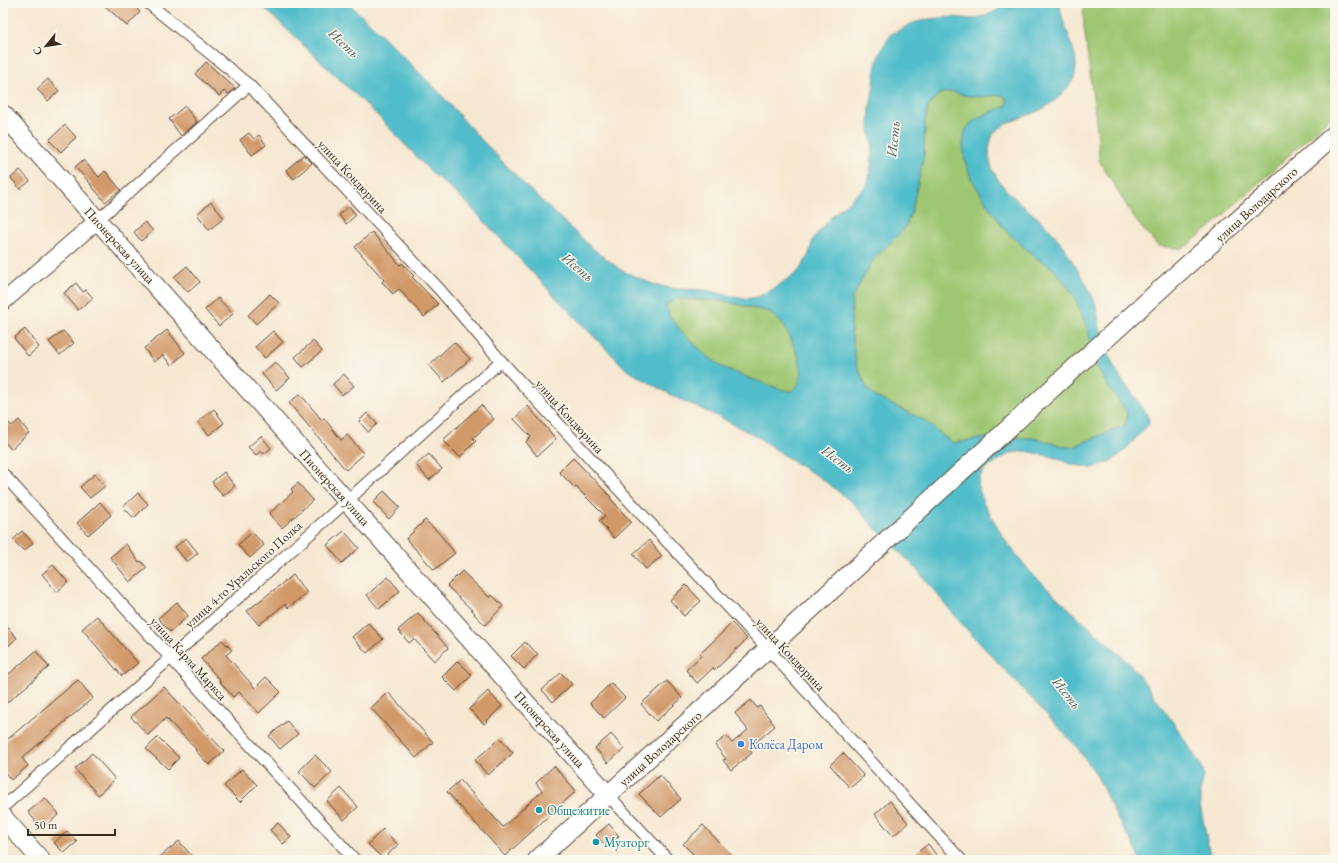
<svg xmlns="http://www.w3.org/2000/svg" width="1338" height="863" font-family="'EB Garamond',serif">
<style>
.green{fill:#9fc773;stroke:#6d7848}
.water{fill:#51bdcb;stroke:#467474;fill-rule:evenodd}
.building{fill:#d19868}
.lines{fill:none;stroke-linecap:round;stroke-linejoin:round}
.street-casing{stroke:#574639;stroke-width:13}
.secondary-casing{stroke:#574639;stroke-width:18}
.primary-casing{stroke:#574639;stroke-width:20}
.street{stroke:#fff;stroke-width:11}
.secondary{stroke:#fff;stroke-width:16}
.primary{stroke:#fff;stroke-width:18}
.shop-dot{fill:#3f7fe0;stroke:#fbf7ec;stroke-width:1.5}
.culture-dot{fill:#0f9aa8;stroke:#fbf7ec;stroke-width:1.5}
.labels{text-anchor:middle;stroke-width:3;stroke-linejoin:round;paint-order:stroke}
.street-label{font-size:13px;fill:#3b2a1e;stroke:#fbf7ec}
.shop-label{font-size:13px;fill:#366cbe;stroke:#fbf7ec;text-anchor:start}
.culture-label{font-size:13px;fill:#0d838f;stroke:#fbf7ec;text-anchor:start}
.water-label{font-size:14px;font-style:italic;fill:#435d5b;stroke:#fbf7ec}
</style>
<rect width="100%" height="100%" fill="#fbf7ec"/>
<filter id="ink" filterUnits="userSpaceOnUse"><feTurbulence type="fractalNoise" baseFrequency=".025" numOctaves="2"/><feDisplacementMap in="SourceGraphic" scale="8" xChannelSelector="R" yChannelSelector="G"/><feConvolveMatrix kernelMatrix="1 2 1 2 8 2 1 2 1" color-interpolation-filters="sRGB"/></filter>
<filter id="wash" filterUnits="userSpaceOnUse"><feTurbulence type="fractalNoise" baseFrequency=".012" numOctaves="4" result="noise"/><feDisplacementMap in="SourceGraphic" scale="16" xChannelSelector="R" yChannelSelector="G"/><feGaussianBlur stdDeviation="0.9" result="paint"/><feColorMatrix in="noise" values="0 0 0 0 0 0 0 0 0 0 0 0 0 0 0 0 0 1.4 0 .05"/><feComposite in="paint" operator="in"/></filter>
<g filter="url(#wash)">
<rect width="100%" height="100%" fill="#f6e8d2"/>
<!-- green -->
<g class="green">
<polygon points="1083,3 1335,3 1335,113 1213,225 1183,249 1158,246 1136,221 1099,160 1098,137 1084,27"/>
<polygon points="953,92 968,96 1003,95 1008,101 1006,106 984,115 972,122 965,131 963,144 965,161 971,178 989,207 1005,230 1035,257 1054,269 1073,294 1087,326 1097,367 1109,388 1126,410 1127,419 1125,425 1073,447 1063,446 1033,438 986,438 953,443 947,439 924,420 874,396 866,386 856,363 851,331 852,298 873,260 905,228 912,210 924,154 925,122 928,108 935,98 941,93"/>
<polygon points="676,299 724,301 769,312 783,324 792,341 799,358 802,372 798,385 792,391 783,390 749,378 722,367 708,357 682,332 669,316 666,305"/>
</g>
<!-- water -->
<path class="water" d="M259 3H348L376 29 437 90 475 133 526 186 592 248 621 270 655 285 675 289 705 290 744 299 758 297 770 291 798 272 808 257 813 239 823 227 832 216 867 185 870 174 873 148 869 128 870 107 874 85 876 64 881 50 891 34 913 23 929 19 952 17 972 19 985 16 998 10 1001 3H1060C1060 29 1089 62 1069 86 1062 95 1053 103 1044 108 1031 116 997 123 992 137 978 174 1016 199 1040 220 1047 226 1054 234 1060 242 1065 248 1069 256 1073 262 1082 277 1092 292 1097 308 1098 315 1099 322 1100 329 1103 339 1107 350 1111 360 1119 380 1135 395 1146 413L1149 420V424L1121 454 1109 462 1092 468 1073 465 1053 457 1026 451 1010 453 985 469 979 478 978 486 984 504 1005 540 1031 573 1078 617 1126 660 1142 679 1177 728 1202 767 1204 776 1200 792V805L1211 860H1141L1132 842 1118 820 1096 774 1076 746 959 621 914 566 873 526 854 504 821 478 791 460 756 436 719 417 673 396 627 370 559 301 468 204 431 172 377 115ZM953 92 968 96 981 97 1003 95 1008 101 1006 106 984 115 972 122 965 131 963 144 965 161 971 178 989 207 1005 230 1035 257 1054 269 1073 294 1087 326 1097 367 1109 388 1126 410 1127 419 1125 425 1073 447 1063 446 1033 438H986L953 443 947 439 924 420 874 396 866 386 856 363 851 331 852 298 873 260 905 228 912 210 924 154 925 122 928 108 935 98 941 93ZM676 299 724 301 770 312 783 324 792 341 799 358 802 372 798 385 792 391 783 390 749 378 722 367 708 357 682 332 669 316 666 305Z"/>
<g id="blocks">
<!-- building -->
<g class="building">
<polygon points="102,3 131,3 140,12 127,26"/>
<polygon points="206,62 235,88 228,94 224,91 219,96 195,74"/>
<polygon points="48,79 59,91 48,101 37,89"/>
<polygon points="185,106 197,122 181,136 169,119"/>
<polygon points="65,125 76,137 61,152 49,140"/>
<polygon points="249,133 254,139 259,135 266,145 252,155 240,140"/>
<polygon points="304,155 312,163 294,179 286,170"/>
<polygon points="83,160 99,177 105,171 121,190 105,202 90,184 91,184 75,167"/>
<polygon points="20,170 30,181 20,189 11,178"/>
<polygon points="211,202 224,218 209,230 197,214"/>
<polygon points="349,206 356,215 346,224 339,215"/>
<polygon points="145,222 153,231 141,241 134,232"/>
<polygon points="372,232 400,265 402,263 414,276 412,277 438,304 424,317 399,289 393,294 382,282 384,280 355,247"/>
<polygon points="187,266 200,282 188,292 174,277"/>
<polygon points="76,283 83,292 86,290 93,298 78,310 64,293"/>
<polygon points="270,294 279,303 256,324 248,315"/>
<polygon points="218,298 233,314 219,326 205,310"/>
<polygon points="25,329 39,347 28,356 14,338"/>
<polygon points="167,330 185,353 171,365 163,355 154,362 144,348"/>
<polygon points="63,331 74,343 60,355 49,342"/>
<polygon points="273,331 283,342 265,358 255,347"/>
<polygon points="313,341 322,351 303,367 295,357"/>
<polygon points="454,342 470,359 444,382 429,365"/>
<polygon points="275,362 290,378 276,390 262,374"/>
<polygon points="344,374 354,386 342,395 333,384"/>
<polygon points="300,394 322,420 324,418 341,440 347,435 364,454 346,470 289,403"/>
<polygon points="481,405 494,419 473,438 476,441 460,457 443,440"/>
<polygon points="528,406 556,439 537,456 526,442 531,437 514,419"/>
<polygon points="214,409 224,423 209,435 198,422"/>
<polygon points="367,413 377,424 368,432 359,421"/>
<polygon points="3,417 12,426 19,420 29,433 11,449 3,440"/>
<polygon points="261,436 271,448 264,454 261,451 256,455 248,447"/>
<polygon points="429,454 442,469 429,480 416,465"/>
<polygon points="573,458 611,497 610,498 631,522 614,538 599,521 605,516 575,486 574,487 559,472"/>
<polygon points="224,472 235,486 223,496 212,482"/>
<polygon points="95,474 105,486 90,498 80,487"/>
<polygon points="298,483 313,500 282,528 269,514 293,492 291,489"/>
<polygon points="384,491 400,507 389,519 373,502"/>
<polygon points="138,493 148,504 134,518 123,507"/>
<polygon points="100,502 111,515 88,535 77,523"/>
<polygon points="425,520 437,531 455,553 434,570 419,553 406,539"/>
<polygon points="22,531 33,543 24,551 13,540"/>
<polygon points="344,531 359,548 342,563 327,545"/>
<polygon points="252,532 264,545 250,558 238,545"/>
<polygon points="186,538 198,553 187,562 175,547"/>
<polygon points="649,540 662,556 646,569 633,554"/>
<polygon points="126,544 139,562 141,561 147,568 130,582 110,557"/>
<polygon points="53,565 68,582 57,592 42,574"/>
<polygon points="462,571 490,598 492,595 503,606 485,625 474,614 475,613 447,586"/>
<polygon points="293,575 307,593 288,608 285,604 259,625 247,611"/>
<polygon points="388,577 400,591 379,609 367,595"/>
<polygon points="686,585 701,601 684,616 670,600"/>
<polygon points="177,602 188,616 170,632 158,618"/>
<polygon points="418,613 448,648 434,661 414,639 409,643 398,630"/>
<polygon points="97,616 138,663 122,676 82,629"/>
<polygon points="3,622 17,638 7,647 3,643"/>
<polygon points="368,623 383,639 367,653 352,637"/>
<polygon points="732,623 747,639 715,670 713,668 697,683 686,670 701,656 700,654"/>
<polygon points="222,640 232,650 226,655 255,688 266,677 281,692 259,713 239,692 233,697 219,681 220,680 201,659"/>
<polygon points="525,642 538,654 524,669 511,656"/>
<polygon points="36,651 49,667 3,706 3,679"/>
<polygon points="458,661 472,675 456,691 442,677"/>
<polygon points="561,673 572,684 553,702 542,690"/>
<polygon points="78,680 93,698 22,758 28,766 11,780 3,770 3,743"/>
<polygon points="667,681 682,698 656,721 641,704"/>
<polygon points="611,683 625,698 604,718 590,703"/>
<polygon points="164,687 224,751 209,765 195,750 196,749 166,718 148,735 131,717"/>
<polygon points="488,691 502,706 484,724 469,709"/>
<polygon points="388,692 433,742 416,758 371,708"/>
<polygon points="751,700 757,708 760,706 775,726 749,748 752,753 731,770 723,760 726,759 715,745 726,736 732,743 748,730 735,713"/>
<polygon points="287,721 298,734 280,749 269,736"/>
<polygon points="611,734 624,749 608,763 595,748"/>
<polygon points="158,737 179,758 168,769 146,749"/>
<polygon points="500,738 513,753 488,775 475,760"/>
<polygon points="92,753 115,779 98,795 75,769"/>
<polygon points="843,753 864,776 850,788 830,765"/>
<polygon points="315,755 332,772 315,788 299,771"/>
<polygon points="554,766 576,791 505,856 447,792 460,780 503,827 542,791 536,783"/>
<polygon points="242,769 257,785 240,802 224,786"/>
<polygon points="660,775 681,799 661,817 639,794"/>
<polygon points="341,788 358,807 344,820 327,801"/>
<polygon points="45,798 59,814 42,829 28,812"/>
<polygon points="890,801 908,823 893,836 875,814"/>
<polygon points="278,823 291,837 283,844 270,830"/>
<polygon points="609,824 619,836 607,847 596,835"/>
<polygon points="703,825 736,860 699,860 683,844"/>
<polygon points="383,829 398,845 383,859 368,844"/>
<polygon points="67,831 77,842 64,853 54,843"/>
<polygon points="179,841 195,860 156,860 167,851"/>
<polygon points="928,844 937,856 932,860 908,860"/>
</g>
</g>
</g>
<g filter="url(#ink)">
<use href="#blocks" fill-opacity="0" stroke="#574639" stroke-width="1"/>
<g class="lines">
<!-- street casing -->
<g class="street-casing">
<g id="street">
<polyline points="148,3 249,85 440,290 501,361 646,519 768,649 961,860"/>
<polyline points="98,220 249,85"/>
<polyline points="3,474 355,860"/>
<polyline points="608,795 668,860"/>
<polyline points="3,807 347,501 501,361"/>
</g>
</g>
<!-- secondary casing -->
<g class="secondary-casing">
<polyline id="secondary" points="3,302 98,220"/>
</g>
<!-- primary casing -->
<g class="primary-casing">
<g id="primary">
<polyline points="3,114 608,795"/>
<polyline points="3,817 41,860"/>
<polyline points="537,860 1176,275 1335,134"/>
</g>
</g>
<!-- street -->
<use href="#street" class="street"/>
<!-- secondary -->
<use href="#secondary" class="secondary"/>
<!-- primary -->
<use href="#primary" class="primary"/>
</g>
</g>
<!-- markers -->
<circle class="shop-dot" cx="741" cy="744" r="4"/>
<g class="culture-dot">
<circle cx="539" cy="810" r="4"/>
<circle cx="596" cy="842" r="4"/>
</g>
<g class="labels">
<!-- street labels -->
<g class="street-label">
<text transform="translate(353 176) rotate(47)" y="5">улица Кондюрина</text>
<text transform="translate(1256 204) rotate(-42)" y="5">улица Володарского</text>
<text transform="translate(120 245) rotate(48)" y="5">Пионерская улица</text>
<text transform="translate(570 416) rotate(48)" y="5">улица Кондюрина</text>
<text transform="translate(335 487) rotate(48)" y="5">Пионерская улица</text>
<text transform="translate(243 574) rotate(-42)" y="5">улица 4-го Уральского Полка</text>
<text transform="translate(791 654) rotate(47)" y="5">улица Кондюрина</text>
<text transform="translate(189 658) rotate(48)" y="5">улица Карла Маркса</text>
<text transform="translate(550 729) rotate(48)" y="5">Пионерская улица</text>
<text transform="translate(660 748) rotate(-42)" y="5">улица Володарского</text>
</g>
<!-- shop labels -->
<g class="shop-label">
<text x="749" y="749">Колёса Даром</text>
</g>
<!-- culture labels -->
<g class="culture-label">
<text x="547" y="815">Общежитие</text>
<text x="604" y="847">Музторг</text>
</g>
<!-- water labels -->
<g class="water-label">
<text transform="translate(344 43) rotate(43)" y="5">Исеть</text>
<text transform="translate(893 139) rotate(-84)" y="5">Исеть</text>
<text transform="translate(578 267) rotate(40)" y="5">Исеть</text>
<text transform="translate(838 459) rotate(37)" y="5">Исеть</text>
<text transform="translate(1067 693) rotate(51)" y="5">Исеть</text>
</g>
</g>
<!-- margin -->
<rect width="1338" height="863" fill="none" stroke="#fbf7ec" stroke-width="16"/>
<!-- north arrow -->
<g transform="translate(46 46) rotate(240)" stroke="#fbf7ec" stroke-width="3" paint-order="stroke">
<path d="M0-3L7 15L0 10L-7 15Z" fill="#3b2a1e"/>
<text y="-6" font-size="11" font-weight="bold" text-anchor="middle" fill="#3b2a1e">С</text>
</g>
<!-- scale -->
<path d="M28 829v6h87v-6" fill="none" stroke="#3b2a1e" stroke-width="2"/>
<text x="34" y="829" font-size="12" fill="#3b2a1e" stroke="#fbf7ec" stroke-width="3" paint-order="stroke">50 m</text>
</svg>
